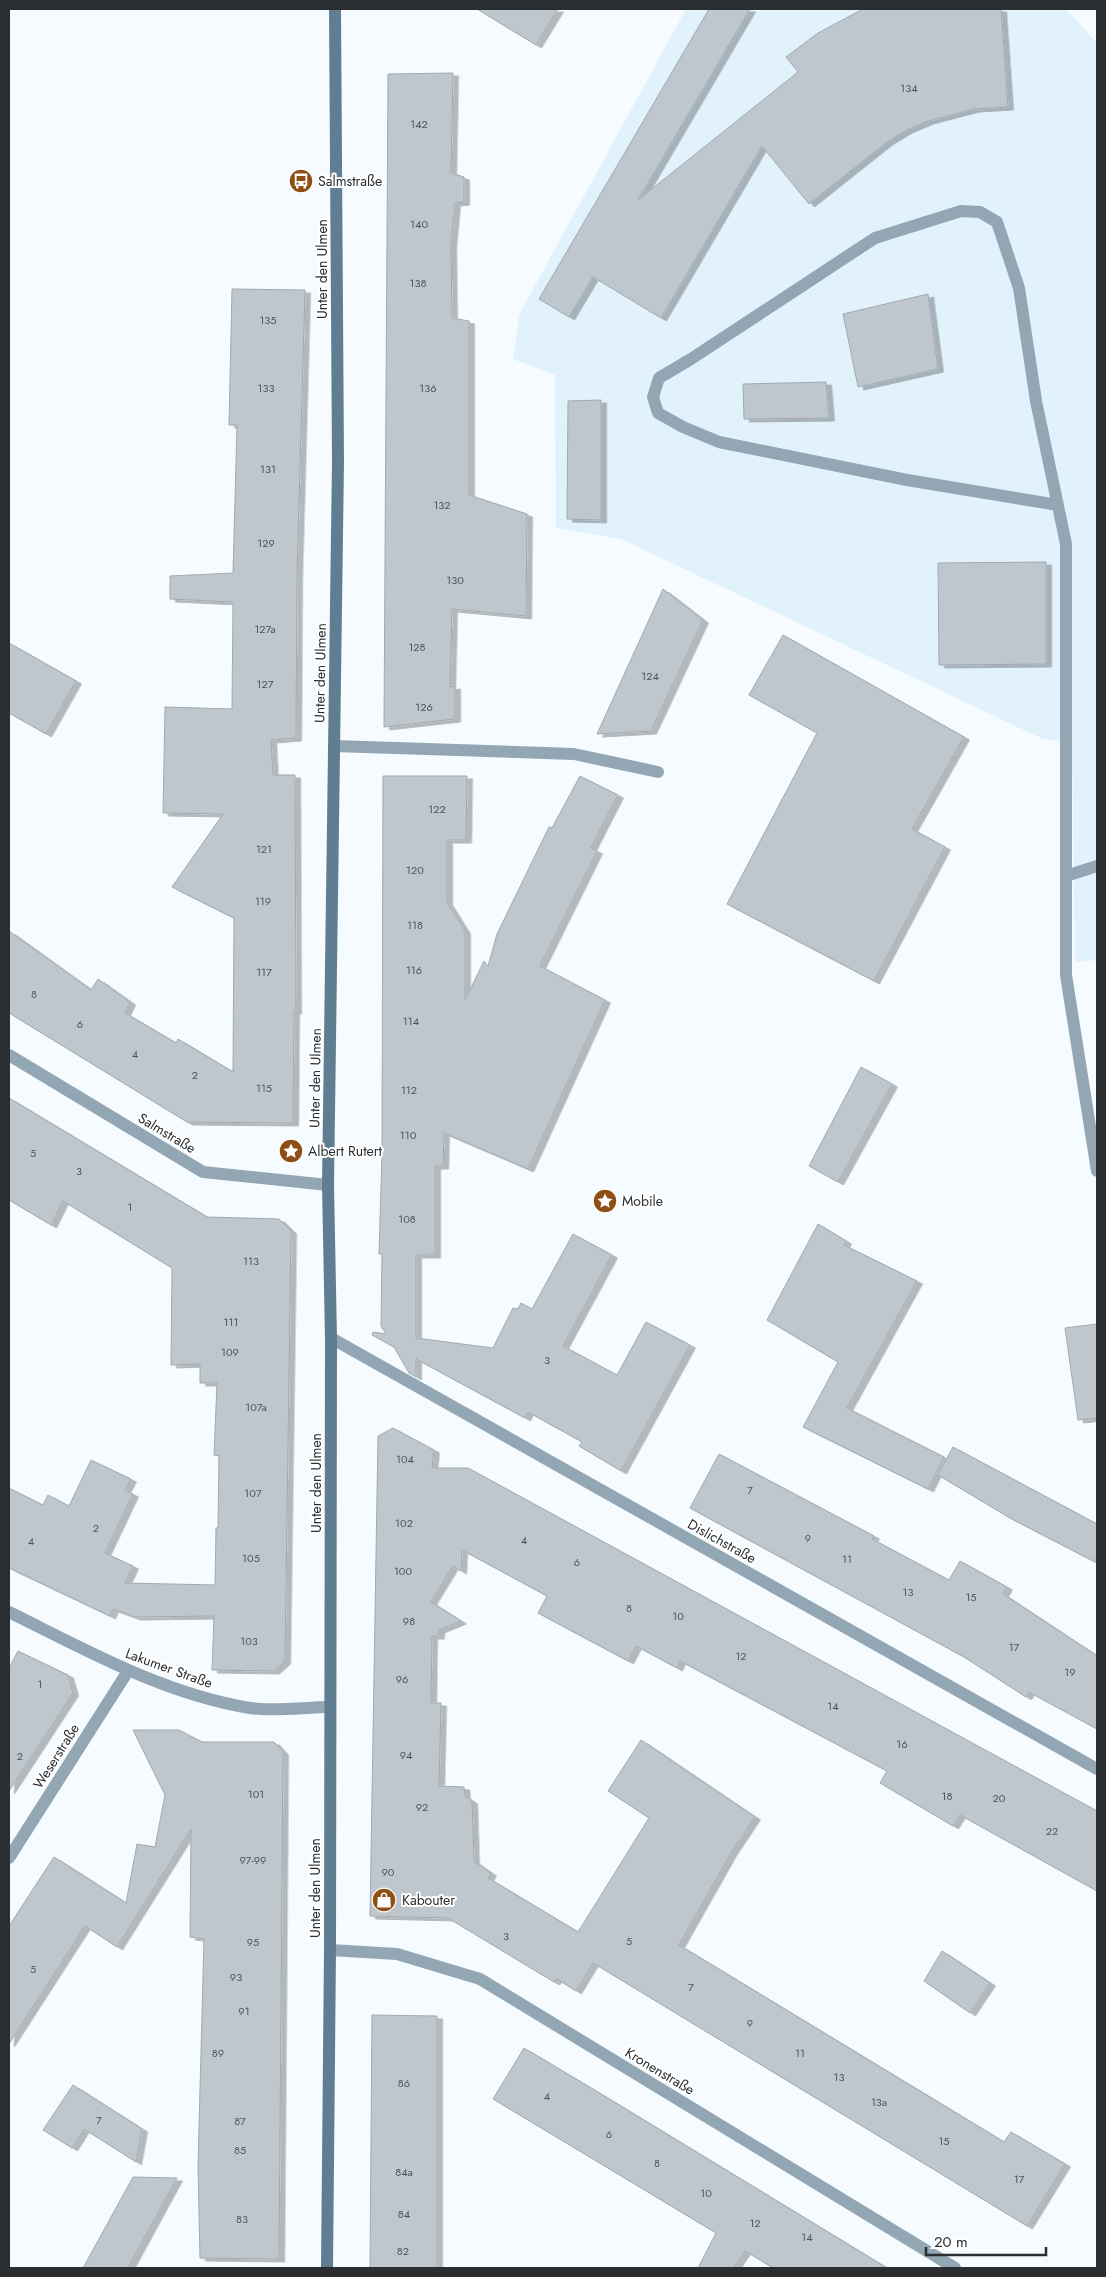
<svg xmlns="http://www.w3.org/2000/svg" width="1106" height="2277" font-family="Jost,sans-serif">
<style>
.built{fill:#e2f2fd}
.building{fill:#bec7cd;stroke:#a1a9af;filter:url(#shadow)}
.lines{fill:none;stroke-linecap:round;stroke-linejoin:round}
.lane{stroke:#92a6b4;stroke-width:12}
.street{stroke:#92a6b4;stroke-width:12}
.secondary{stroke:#617d91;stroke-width:12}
.labels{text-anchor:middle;stroke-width:4;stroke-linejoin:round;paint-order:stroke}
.number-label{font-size:11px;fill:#505457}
.poi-label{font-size:14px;fill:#2b2e30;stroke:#fff;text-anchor:start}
.street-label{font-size:14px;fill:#2b2e30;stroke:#fff}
</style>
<defs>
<filter id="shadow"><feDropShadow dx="5.5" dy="3" stdDeviation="0" flood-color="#0004"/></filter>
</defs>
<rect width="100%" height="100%" fill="#f5fbfe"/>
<!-- built -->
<polygon class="built" points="686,9 1066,9 1097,43 1097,960 1075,962 1072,743 1043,739 621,539 556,528 555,375 513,359 519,315"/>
<!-- building -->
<g class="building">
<polygon points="477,9 558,9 536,45"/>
<polygon points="709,9 750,9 638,200 798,72 786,57 818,33 863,9 1001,9 1008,107 974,109 928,121 907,130 887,142 809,204 762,146 661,318 593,277 569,317 539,299"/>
<polygon points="453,73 451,173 464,177 464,202 455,203 451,245 452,318 469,321 469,495 527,514 526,616 452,609 450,687 455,686 455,719 384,727 388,74"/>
<polygon points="232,289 305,290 297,574 296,738 271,740 273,775 295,775 296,1011 294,1011 293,1123 187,1122 9,1013 9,931 91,990 98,979 130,1002 125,1013 176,1043 178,1039 233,1072 234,918 172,887 223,814 163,813 165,707 232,709 233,602 170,599 170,576 233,573 237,425 229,425"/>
<polygon points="928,294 938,369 858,387 843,314"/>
<polygon points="826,382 829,418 744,419 743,384"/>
<polygon points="601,400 601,520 567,519 568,401"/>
<polygon points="1046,562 1046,664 939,665 938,563"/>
<polygon points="663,589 703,620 651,731 597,734"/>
<polygon points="783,635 964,737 912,829 945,847 874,981 727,904 817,733 749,695"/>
<polygon points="9,643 76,681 46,734 9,713"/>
<polygon points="383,776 467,776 466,840 447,840 447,902 465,931 465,1000 484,961 488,966 497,934 549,827 552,828 580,776 618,795 591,848 597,851 540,966 605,1000 528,1169 444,1133 443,1166 435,1166 435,1255 416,1255 416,1338 493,1348 513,1308 518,1309 521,1303 532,1309 573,1234 612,1255 563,1346 617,1375 646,1322 690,1345 621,1471 579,1446 582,1442 528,1412 525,1418 416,1359 416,1377 409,1373 394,1347 372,1335 373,1332 386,1334 381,1326 382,1254 379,1254 382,1154"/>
<polygon points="861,1067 892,1084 838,1182 809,1166"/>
<polygon points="9,1098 207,1217 279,1219 291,1231 285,1661 274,1671 212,1670 214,1616 135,1617 113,1609 110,1616 9,1568 9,1488 43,1505 48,1495 69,1506 91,1460 131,1479 125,1490 133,1494 105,1553 133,1566 125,1583 215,1585 216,1528 218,1528 219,1456 214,1455 217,1383 200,1383 200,1364 171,1365 172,1268 63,1201 51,1225 9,1200"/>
<polygon points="818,1224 846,1241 844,1245 917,1281 847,1408 944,1457 928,1489 803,1427 838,1362 767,1320"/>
<polygon points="1097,1324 1097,1418 1078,1420 1065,1328"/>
<polygon points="393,1428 434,1450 432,1468 468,1468 1097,1811 1097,1891 960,1815 953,1826 880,1783 887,1771 680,1661 677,1668 636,1646 628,1661 538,1613 547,1596 462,1550 461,1571 453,1566 431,1602 461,1621 439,1630 439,1636 432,1636 431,1703 441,1703 439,1786 464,1787 465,1796 472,1801 474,1861 491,1873 488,1878 578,1932 649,1818 608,1791 641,1740 755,1817 731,1853 679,1945 1004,2142 1011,2132 1065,2164 1027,2226 593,1963 576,1991 557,1979 554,1982 448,1918 370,1916 378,1436"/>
<polygon points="953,1447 1097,1524 1097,1563 1010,1518 938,1475"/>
<polygon points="719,1454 874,1536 872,1539 949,1580 960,1561 1007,1587 1003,1594 1097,1656 1097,1729 1029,1692 1026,1697 964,1657 690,1508"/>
<polygon points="18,1651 68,1675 73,1693 9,1791 9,1668"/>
<polygon points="133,1730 179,1730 202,1742 274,1742 283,1752 279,2259 200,2258 198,2166 204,1939 190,1937 191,1829 117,1947 85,1926 9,2044 9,1926 54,1857 126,1903 137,1844 155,1847 165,1795"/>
<polygon points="942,1951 990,1983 970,2013 924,1981"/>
<polygon points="372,2015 437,2016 437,2268 370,2268"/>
<polygon points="524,2048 601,2094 887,2268 773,2268 745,2251 734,2268 698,2268 716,2233 493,2099"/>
<polygon points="73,2085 142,2129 136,2162 84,2129 72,2148 43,2130"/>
<polygon points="133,2177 177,2178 128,2268 83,2268"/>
</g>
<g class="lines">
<!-- lane -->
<g class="lane">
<polyline points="1058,505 907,480 719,442 683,427 658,413 653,397 659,378 691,359 875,238 961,211 980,212 997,222 1019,288 1036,401 1066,544 1066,975 1097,1171"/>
<polyline points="334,746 574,754 658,772"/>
<polyline points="1066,876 1097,866"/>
</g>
<!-- street -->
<g class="street">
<polyline points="9,1055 203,1172 328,1185"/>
<polyline points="331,1338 1097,1769"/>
<path d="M9 1612C86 1650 164 1694 250 1708 272 1712 306 1707 330 1707"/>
<polyline points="9,1858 128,1671"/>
<polyline points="330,1950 397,1954 480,1979 955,2268"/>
</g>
<!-- secondary -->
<polyline class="secondary" points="327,2268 330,1950 331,1338 328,1185 338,462 335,9"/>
</g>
<!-- icons -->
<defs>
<g id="bus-disc" transform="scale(1.25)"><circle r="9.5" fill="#8d4f13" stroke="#fff"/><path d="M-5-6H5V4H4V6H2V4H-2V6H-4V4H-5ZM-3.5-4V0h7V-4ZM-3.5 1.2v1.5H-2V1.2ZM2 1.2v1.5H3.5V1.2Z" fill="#fff"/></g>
<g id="sight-disc" transform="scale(1.25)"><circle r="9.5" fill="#8d4f13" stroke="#fff"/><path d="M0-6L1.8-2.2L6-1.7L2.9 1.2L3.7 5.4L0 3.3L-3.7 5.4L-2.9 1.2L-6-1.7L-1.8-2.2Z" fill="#fff"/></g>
<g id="shop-disc" transform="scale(1.25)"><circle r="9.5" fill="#8d4f13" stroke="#fff"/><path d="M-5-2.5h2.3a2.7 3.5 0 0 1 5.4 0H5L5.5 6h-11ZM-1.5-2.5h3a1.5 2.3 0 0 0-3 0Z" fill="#fff"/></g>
</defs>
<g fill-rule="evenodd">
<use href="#bus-disc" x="301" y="181"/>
<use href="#sight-disc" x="291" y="1151"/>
<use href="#sight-disc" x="605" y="1201"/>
<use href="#shop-disc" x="384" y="1900"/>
</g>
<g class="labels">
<!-- number labels -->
<g class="number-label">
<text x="909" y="92">134</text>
<text x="419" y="128">142</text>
<text x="419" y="228">140</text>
<text x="418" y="287">138</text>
<text x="268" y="324">135</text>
<text x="266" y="392">133</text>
<text x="428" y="392">136</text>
<text x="268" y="473">131</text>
<text x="442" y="509">132</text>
<text x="266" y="547">129</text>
<text x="455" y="584">130</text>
<text x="265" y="633">127a</text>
<text x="417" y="651">128</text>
<text x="650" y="680">124</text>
<text x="265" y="688">127</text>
<text x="424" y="711">126</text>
<text x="437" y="813">122</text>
<text x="264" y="853">121</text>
<text x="415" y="874">120</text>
<text x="263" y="905">119</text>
<text x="415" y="929">118</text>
<text x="414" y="974">116</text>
<text x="264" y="976">117</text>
<text x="34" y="998">8</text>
<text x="411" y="1025">114</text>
<text x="80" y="1028">6</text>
<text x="135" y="1058">4</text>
<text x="195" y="1079">2</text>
<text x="264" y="1092">115</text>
<text x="409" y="1094">112</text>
<text x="408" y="1139">110</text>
<text x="33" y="1157">5</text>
<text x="79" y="1175">3</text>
<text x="130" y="1211">1</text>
<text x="407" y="1223">108</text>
<text x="251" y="1265">113</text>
<text x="231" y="1326">111</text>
<text x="230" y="1356">109</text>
<text x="547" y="1364">3</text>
<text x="256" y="1411">107a</text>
<text x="405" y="1463">104</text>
<text x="750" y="1494">7</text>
<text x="253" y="1497">107</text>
<text x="404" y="1527">102</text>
<text x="96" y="1532">2</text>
<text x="808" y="1542">9</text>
<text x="524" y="1544">4</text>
<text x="31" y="1545">4</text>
<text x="251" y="1562">105</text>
<text x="847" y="1563">11</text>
<text x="577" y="1566">6</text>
<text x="403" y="1575">100</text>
<text x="908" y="1596">13</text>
<text x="971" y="1601">15</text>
<text x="629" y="1612">8</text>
<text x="678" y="1620">10</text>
<text x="409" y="1625">98</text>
<text x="249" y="1645">103</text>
<text x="1014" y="1651">17</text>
<text x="741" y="1660">12</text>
<text x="1070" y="1676">19</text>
<text x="402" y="1683">96</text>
<text x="40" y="1688">1</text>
<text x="833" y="1710">14</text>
<text x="902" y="1748">16</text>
<text x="406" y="1759">94</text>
<text x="20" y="1760">2</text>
<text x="256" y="1798">101</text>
<text x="947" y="1800">18</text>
<text x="999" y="1802">20</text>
<text x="422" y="1811">92</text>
<text x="1052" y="1835">22</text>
<text x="253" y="1864">97-99</text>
<text x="388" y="1876">90</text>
<text x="506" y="1940">3</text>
<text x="629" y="1945">5</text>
<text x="253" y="1946">95</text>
<text x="33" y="1973">5</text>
<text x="236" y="1981">93</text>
<text x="691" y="1991">7</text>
<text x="244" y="2015">91</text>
<text x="750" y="2027">9</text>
<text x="218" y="2057">89</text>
<text x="800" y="2057">11</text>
<text x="839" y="2081">13</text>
<text x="404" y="2087">86</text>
<text x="547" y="2100">4</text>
<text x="879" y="2106">13a</text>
<text x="99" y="2124">7</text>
<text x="240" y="2125">87</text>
<text x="609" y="2138">6</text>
<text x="944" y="2145">15</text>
<text x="240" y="2154">85</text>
<text x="657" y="2167">8</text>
<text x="404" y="2176">84a</text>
<text x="1019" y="2183">17</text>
<text x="706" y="2197">10</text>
<text x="404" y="2218">84</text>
<text x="242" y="2223">83</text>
<text x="755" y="2227">12</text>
<text x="807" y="2241">14</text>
<text x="403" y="2255">82</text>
</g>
<!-- poi labels -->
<g class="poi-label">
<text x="318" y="186">Salmstraße</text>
<text x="308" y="1156">Albert Rutert</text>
<text x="622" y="1206">Mobile</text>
<text x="402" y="1905">Kabouter</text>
</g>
<!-- street labels -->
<g class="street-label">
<text transform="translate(322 269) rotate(-90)" y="5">Unter den Ulmen</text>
<text transform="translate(320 673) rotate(-89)" y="5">Unter den Ulmen</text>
<text transform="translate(315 1078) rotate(-89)" y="5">Unter den Ulmen</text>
<text transform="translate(167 1133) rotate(31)" y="5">Salmstraße</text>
<text transform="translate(316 1483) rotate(-90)" y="5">Unter den Ulmen</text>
<text transform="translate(722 1541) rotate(29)" y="5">Dislichstraße</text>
<text transform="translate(169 1668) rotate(20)" y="5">Lakumer Straße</text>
<text transform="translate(56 1756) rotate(-58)" y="5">Weserstraße</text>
<text transform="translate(315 1888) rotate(-90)" y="5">Unter den Ulmen</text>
<text transform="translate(660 2071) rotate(31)" y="5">Kronenstraße</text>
</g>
</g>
<!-- border -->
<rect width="1106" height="2277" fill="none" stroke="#2b2e30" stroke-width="20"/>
<!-- scale -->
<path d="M926 2247v8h120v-8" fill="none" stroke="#2b2e30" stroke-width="2.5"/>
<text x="934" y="2247" font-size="15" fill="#2b2e30" stroke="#ffffff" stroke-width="4" paint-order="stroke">20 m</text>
</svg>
